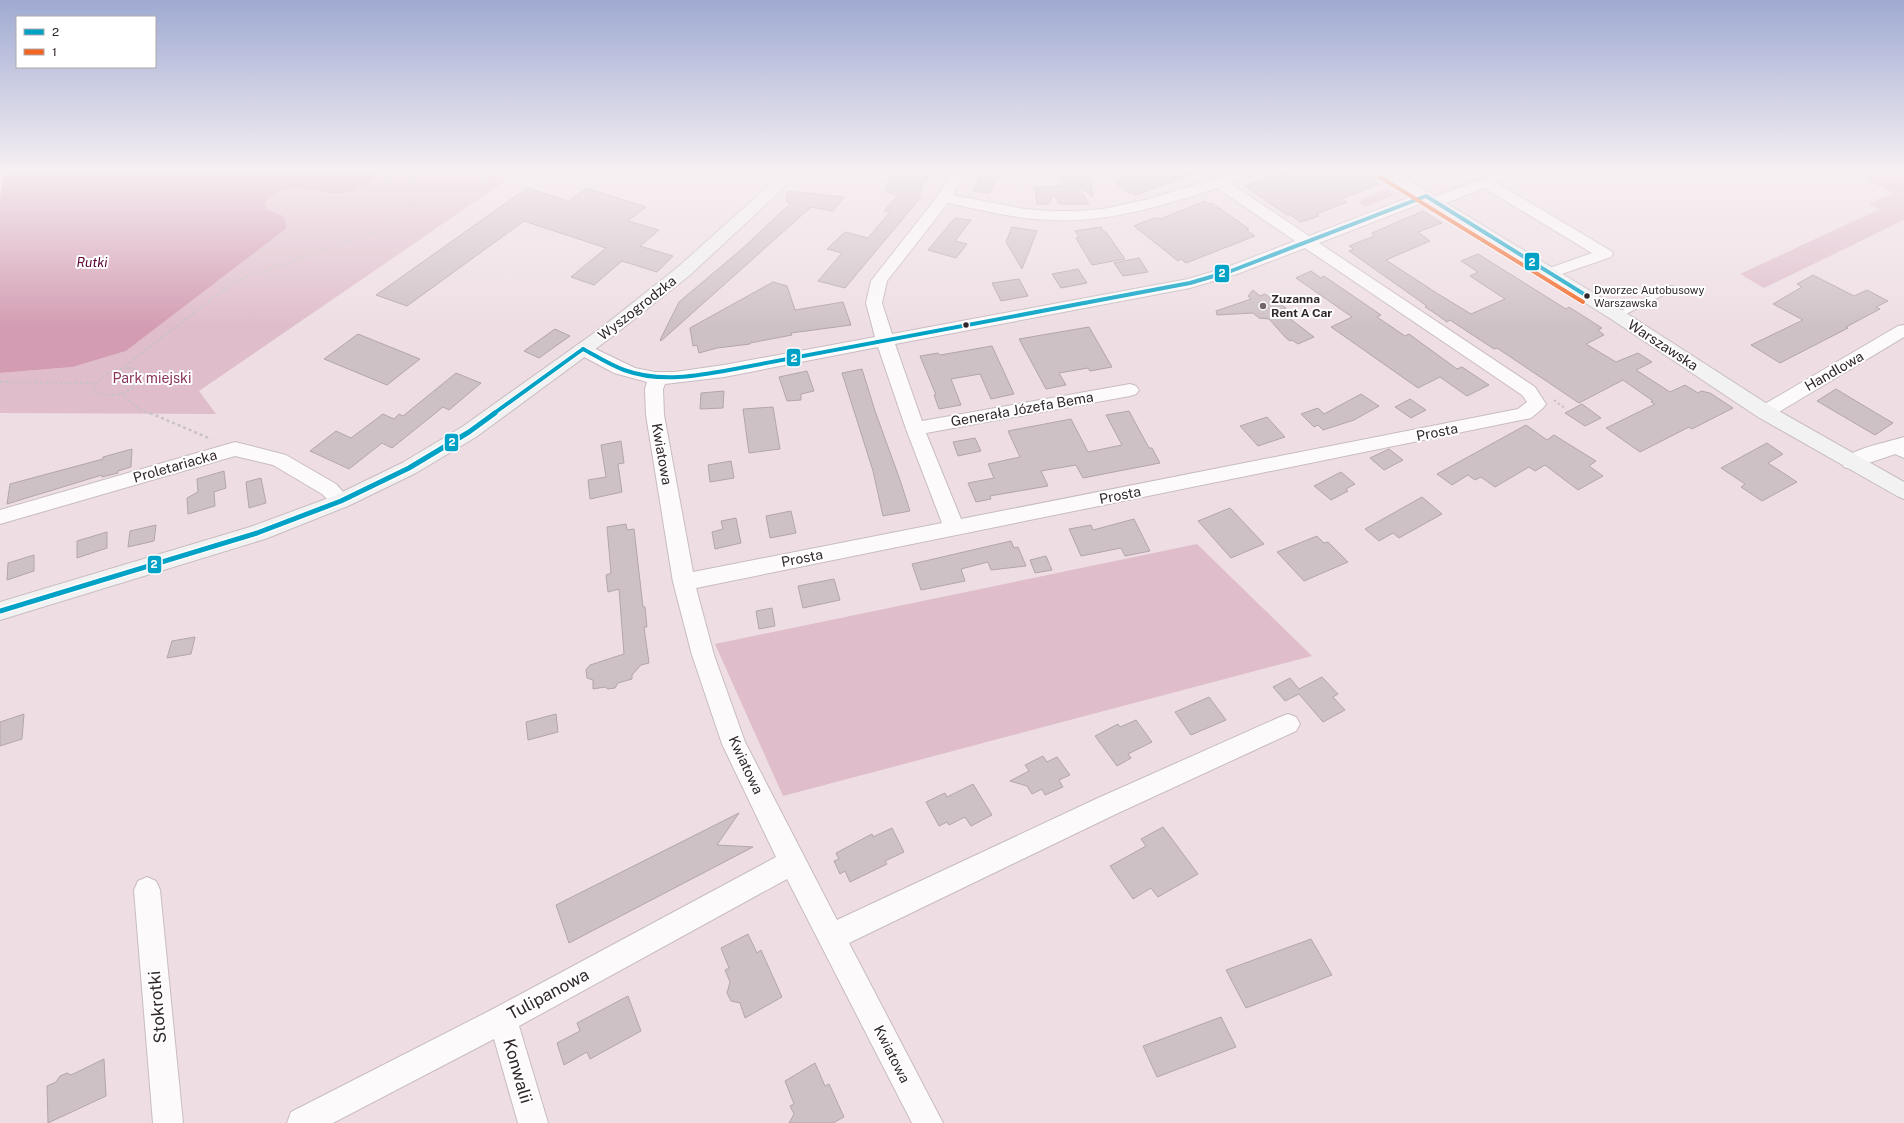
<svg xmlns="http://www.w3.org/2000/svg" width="1904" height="1123" font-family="'Public Sans',sans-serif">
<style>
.green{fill:#dfbdca}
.water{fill:#d39cb2}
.building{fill:#cec1c6;stroke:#b3a6ab}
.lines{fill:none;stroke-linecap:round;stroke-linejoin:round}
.lane-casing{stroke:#c8bcc0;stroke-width:2}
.street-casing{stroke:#c8bcc0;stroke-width:2}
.secondary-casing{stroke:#c8bcc0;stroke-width:2}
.path-far1{stroke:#c9c2c5;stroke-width:2;stroke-dasharray:2.5 2.5;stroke-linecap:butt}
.path{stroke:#c9c2c5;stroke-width:2.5;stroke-dasharray:3 3;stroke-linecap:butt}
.lane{fill:#fcfafb;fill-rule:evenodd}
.street{fill:#fcfafb;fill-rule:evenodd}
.secondary{fill:#f2f2f2;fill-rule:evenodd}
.bus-1-far1-casing{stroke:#fff;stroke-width:6}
.bus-1-casing{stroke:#fff;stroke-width:8}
.bus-2-casing{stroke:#fff;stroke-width:6}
.bus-1-far1{stroke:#02a2c6;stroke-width:4}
.bus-1{stroke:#02a2c6;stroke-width:5}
.bus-2{stroke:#f26522;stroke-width:4}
.bus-dot{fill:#31272b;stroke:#fff;stroke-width:1.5}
.poi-dot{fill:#73676c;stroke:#fff;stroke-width:1.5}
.labels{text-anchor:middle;stroke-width:4;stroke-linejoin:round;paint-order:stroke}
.far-bus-label{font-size:11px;fill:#31272b;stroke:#fff;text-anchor:start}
.far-poi-label{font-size:12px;font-weight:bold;fill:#31272b;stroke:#fff;text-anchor:start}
.far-water-label{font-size:13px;font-style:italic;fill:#5b0334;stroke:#fff}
.street-label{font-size:14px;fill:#31272b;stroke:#fff}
.park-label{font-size:14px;fill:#8a355c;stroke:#fff}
.near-street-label{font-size:17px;fill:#31272b;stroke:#fff}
.line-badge{stroke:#fff;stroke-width:1.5}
.badge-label{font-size:11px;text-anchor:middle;font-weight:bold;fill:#fff}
</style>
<rect width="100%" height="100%" fill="#eedee4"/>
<!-- green -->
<g class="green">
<polygon points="379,171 520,171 199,391 216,414 0,413 0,373 73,367 126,351 287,228 284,216 267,210 265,203 270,197 282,190 297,187 344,193"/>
<polygon points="1883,171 1904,171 1904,220 1764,288 1740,274 1880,209 1869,204 1893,193 1866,180"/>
<polygon points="1387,189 1394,195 1365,207 1359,203 1362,199"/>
<polygon points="1197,544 1312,656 783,796 715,644"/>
</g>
<!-- water -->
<path class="water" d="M4 171H383C372 178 357 192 343 193 314 195 288 175 265 203L267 210 284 216 287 228 126 351 73 367 0 373V199Z"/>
<!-- building -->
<g class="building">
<polygon points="894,171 931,171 918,195 921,197 845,288 818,281 842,253 827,249 845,232 868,238 890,212 884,211 898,195 886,192 886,185"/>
<polygon points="983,171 1001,171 989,193 973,191"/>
<polygon points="1058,171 1089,171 1093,197 1076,184 1089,204 1060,204 1053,194 1049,204 1037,204 1035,187 1063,186 1060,173"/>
<polygon points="1148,171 1197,171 1198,173 1135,195 1132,192 1129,193 1114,182"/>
<polygon points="1288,171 1358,171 1379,184 1341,199 1347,202 1316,214 1319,216 1301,222 1289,214 1287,215 1245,186"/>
<polygon points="527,188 569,201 586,188 646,207 628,221 659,230 640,246 673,256 657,272 622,261 594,285 571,277 606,248 524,221 407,306 376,295"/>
<polygon points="788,191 844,197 833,211 811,207 661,341 660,340 679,302 743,248 791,203 786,202"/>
<polygon points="1205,201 1209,204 1212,203 1249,229 1246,230 1255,236 1186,263 1181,259 1178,261 1134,226 1154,218 1160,219"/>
<polygon points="1423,211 1442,223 1418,232 1430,241 1386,260 1435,292 1471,314 1505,299 1470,276 1478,272 1461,261 1478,254 1566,309 1569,307 1602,328 1598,330 1604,335 1586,344 1616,362 1638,353 1652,362 1636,370 1670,392 1685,385 1698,393 1701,391 1710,393 1733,408 1692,429 1689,427 1640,452 1606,428 1655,404 1651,402 1653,401 1623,380 1579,403 1497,348 1494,349 1450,320 1447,322 1436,314 1425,307 1427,306 1349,251 1354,249 1349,246 1374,236 1372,233"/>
<polygon points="955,218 971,220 955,241 967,244 956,258 928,250"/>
<polygon points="1012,227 1037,231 1022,269 1006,242"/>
<polygon points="1101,227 1104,232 1106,232 1125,259 1092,265 1076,238 1079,237 1075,231"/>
<polygon points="1139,258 1148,272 1123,276 1114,263"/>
<polygon points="1078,269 1087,283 1061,288 1052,274"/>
<polygon points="1311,271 1321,278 1324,276 1381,315 1377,317 1405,336 1409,334 1457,369 1462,367 1489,385 1467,396 1440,377 1418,388 1331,327 1352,317 1296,278"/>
<polygon points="1813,275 1854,296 1867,290 1888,301 1876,307 1880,309 1846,327 1848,328 1780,363 1751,345 1803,320 1773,304 1802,287 1797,284"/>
<polygon points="1019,279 1028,296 1001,301 992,283"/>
<polygon points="773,282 787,286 795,310 843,302 851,325 791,333 792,335 750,343 750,344 717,348 699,353 697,345 693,346 690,328"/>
<polygon points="1253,290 1260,296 1265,294 1286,308 1280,311 1314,337 1298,344 1292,340 1290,341 1286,338 1269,319 1259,318 1253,313 1217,315 1216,311 1251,299 1248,296"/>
<polygon points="1089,327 1112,367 1090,371 1088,368 1059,373 1066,385 1046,389 1019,339"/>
<polygon points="555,329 570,336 539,358 524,351"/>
<polygon points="358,334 420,359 387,385 324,359"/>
<polygon points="992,346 1014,394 991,399 980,374 951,379 961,405 939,409 934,395 936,395 920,356 938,353 940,355"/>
<polygon points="862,369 875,411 900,480 910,511 883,516 873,471 842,373"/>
<polygon points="807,371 814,391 801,394 801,400 787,401 779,377"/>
<polygon points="456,373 481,383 449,410 443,407 392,448 382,443 349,469 310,451 336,431 351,438 383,414 394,419 399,414 403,416"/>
<polygon points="1836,389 1876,413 1893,423 1875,435 1817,401"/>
<polygon points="724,391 723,408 700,409 701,393"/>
<polygon points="1361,394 1379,406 1354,420 1323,430 1318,425 1314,427 1301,414 1318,408 1324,414"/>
<polygon points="1410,399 1426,410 1411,418 1395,407"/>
<polygon points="1582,404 1601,418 1585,426 1565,413"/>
<polygon points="773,407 780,449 749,453 743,409"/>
<polygon points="1129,411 1149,448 1152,448 1160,463 1083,478 1076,465 1041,471 1048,486 990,496 991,499 976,502 968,483 994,478 988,464 1020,457 1008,431 1071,419 1088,452 1122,445 1106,415"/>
<polygon points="1267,417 1285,437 1258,446 1240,426"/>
<polygon points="1526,425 1547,440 1554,435 1596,461 1589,466 1603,476 1578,490 1545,465 1535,471 1529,467 1495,487 1481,477 1475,480 1468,475 1452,485 1437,474"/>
<polygon points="975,438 981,451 958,456 953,442"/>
<polygon points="621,441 624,463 618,464 622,492 590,499 588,480 606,477 601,445"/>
<polygon points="1767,443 1783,454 1768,463 1797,482 1762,501 1741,487 1745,484 1721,468"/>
<polygon points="132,449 131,467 118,471 118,473 102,477 102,475 7,504 10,484 103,459 103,457"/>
<polygon points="1389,449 1403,460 1384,470 1370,458"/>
<polygon points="731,461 734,478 710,482 708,465"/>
<polygon points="224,471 226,488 214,492 215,506 188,514 187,498 198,492 197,479"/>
<polygon points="1341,472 1355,484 1346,489 1348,491 1331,500 1314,486"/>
<polygon points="261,478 266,503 249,508 246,482"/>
<polygon points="1422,497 1442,514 1399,538 1393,533 1379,541 1365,529"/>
<polygon points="1230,508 1264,544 1231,558 1198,521"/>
<polygon points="791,511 796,533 770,538 766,516"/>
<polygon points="736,518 741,543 715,549 712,532 723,529 721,521"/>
<polygon points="1134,519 1150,551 1125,556 1121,548 1081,556 1069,529 1091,525 1093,530"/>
<polygon points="626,524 627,530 634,529 643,607 645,607 647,627 644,627 649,663 641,665 632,675 632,679 618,683 615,688 608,689 605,687 593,689 593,680 587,678 586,670 590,665 624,654 619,589 608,592 606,575 611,573 607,527"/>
<polygon points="156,525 154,541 128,547 130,531"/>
<polygon points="107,532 107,548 77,558 77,541"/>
<polygon points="1317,536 1324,543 1328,542 1348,562 1304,581 1277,552"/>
<polygon points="1011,541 1014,548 1018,547 1026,566 991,570 988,562 961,569 965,581 921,590 912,564"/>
<polygon points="34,555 34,571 7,580 8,563"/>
<polygon points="1046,556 1052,570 1035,573 1030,560"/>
<polygon points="834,579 840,600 803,608 798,586"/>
<polygon points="772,608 775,626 759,629 756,611"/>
<polygon points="195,637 191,654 167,658 172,641"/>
<polygon points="1322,677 1338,694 1333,697 1345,710 1323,722 1299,694 1285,701 1273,687 1290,678 1299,689"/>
<polygon points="1209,697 1226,720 1191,735 1175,712"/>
<polygon points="24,714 22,739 0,746 0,722"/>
<polygon points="556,714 558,732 528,740 526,722"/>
<polygon points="1136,720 1152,742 1128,754 1131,758 1117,766 1095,736 1118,724 1120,727"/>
<polygon points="1043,756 1047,762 1057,757 1070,775 1059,780 1063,787 1045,795 1042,789 1032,794 1027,786 1010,781 1029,771 1025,765"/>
<polygon points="973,784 992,815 971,826 965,817 949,825 947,822 939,826 926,802 945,793 947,797"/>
<polygon points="739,813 717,845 753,847 569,943 556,905"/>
<polygon points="1163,827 1198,874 1158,897 1151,888 1133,899 1110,866 1146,846 1141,839"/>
<polygon points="892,828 904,852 885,861 887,864 850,882 845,871 840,874 834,861 839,859 836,853 872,834 873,837"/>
<polygon points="748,934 757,953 761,950 782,997 745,1018 740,1003 731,1001 727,993 730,982 725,970 729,968 721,948"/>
<polygon points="1311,939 1332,975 1246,1008 1226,970"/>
<polygon points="628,996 641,1031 590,1059 587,1052 564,1065 557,1043 580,1031 577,1023"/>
<polygon points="1221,1017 1236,1047 1157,1077 1143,1046"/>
<polygon points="104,1059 106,1096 48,1123 47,1086 56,1082 60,1076 67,1073 71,1075"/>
<polygon points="815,1063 825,1086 829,1084 844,1117 833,1123 789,1123 794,1114 790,1106 794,1104 785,1081"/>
</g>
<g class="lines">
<!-- lane casing -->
<g class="lane-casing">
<g id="lane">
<polygon points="1552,171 1561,171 1561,172 1558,174"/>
<polygon points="1670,286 1673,286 1677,288 1620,317 1617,317 1613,315"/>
<polygon points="1889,445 1904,451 1904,458 1886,450 1884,448"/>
</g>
</g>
<!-- street casing -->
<g class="street-casing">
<g id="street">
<path d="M951 171H965L953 195 1024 209 1051 211H1077L1103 209 1149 199 1239 171H1259L1257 174 1230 183 1309 236 1421 193H1431L1433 196 1432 198 1502 171H1521L1519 174 1497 183 1611 251 1613 254 1611 257 1556 276 1550 278 1544 276 1542 273 1544 270 1592 253 1484 188 1436 207 1431 205 1428 202 1430 200 1319 243 1535 387 1546 404 1543 408 1531 418 696 588 714 655 745 742 837 920 1098 798 1280 717 1288 714 1296 717 1300 724 1296 731 1116 814 849 943 943 1123H912L787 879 519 1026 548 1123H518L494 1039 333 1123H287L291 1112 493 1009 776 857 722 744 692 655 673 582 646 415 645 389 647 382 614 373 577 353 574 349 577 345 583 343 635 368 655 372H675L724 365 875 337 866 303 871 281 937 197ZM1217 188 1295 241 1225 268 1188 279 892 334 882 303 887 281 948 203C981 210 1015 219 1050 220 1107 223 1163 206 1217 188ZM1305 248 1522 395 1527 402 1518 409 961 519 926 433 1130 396 1136 394 1139 390 1136 386 1130 384 922 421 895 344 1190 288 1237 274ZM878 347 906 429 942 523 693 572 664 415 663 389 665 384 724 377Z"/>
<polygon points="1904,325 1904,337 1772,416 1765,418 1758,416 1756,412 1758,408 1898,326"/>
<path d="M1904 437V451L1851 469 1844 467 1841 462C1849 449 1889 442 1904 437Z"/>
<polygon points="235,442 286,455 336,484 351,501 348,506 341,508 334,506 322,494 273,465 235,456 0,524 0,510"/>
<polygon points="147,877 156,881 160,890 183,1123 153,1123 134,890 138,881"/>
</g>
</g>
<!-- secondary casing -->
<g class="secondary-casing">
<g id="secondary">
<polygon points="785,171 802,171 690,275 613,336 476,437 416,473 348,506 265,539 0,620 0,602 250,527 334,496 402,463 462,427 601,328 678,267"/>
<polygon points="1376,171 1394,171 1623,311 1772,407 1904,482 1904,499 1897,496 1758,417 1611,319 1379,174"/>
</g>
</g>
<!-- path-far1 -->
<g class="path-far1">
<polyline points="415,171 409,179 414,189 432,195 460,192 480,184 495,171"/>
<polyline points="1529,174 1536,171"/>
<path d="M128 368 134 369 141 374C136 394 111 399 94 392L93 388C100 374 113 370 128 368Z"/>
<polyline points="121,369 235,281 378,232 416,203 395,192 390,176 394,171"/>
<polyline points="0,382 95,383"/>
<polyline points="121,393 139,409 152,414"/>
<polyline points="1554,400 1566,409"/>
</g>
<!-- path -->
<polyline class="path" points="150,413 211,439"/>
<!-- lane -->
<use href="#lane" class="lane"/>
<!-- street -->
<use href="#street" class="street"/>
<!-- secondary -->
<use href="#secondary" class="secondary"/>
<!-- bus-1-far1 casing -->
<g class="bus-1-far1-casing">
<g id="bus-1-far1">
<polyline points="1426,196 1587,296"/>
<path d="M583 349C596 356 610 365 624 370 657 382 690 377 724 371L1190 283 1231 271 1426 196"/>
<polyline points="493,414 583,349"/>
</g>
</g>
<!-- bus-1 casing -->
<g class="bus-1-casing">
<polyline id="bus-1" points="0,611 257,533 341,501 409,468 469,432 495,413"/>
</g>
<!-- bus-2 casing -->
<g class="bus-2-casing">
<polyline id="bus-2" points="1380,177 1583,302"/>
</g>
<!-- bus-1-far1 -->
<use href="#bus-1-far1" class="bus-1-far1"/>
<!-- bus-1 -->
<use href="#bus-1" class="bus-1"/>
<!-- bus-2 -->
<use href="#bus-2" class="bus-2"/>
</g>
<!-- sky -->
<linearGradient id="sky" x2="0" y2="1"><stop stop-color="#9faad2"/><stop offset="0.52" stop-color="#f7f0f3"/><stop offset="1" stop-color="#f7f0f3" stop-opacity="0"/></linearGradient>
<rect width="1904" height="328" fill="url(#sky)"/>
<!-- markers -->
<g class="bus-dot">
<circle cx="1587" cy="296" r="3.5"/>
<circle cx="966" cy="325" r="3.5"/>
</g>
<circle class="poi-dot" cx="1263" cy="306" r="4"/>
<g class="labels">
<!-- far-bus labels -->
<g class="far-bus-label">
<text x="1594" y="294">Dworzec Autobusowy<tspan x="1594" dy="13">Warszawska</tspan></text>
</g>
<!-- far-poi labels -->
<g class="far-poi-label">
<text x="1271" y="303">Zuzanna<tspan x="1271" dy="14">Rent A Car</tspan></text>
</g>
<!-- far-water labels -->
<g class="far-water-label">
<text x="92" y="267">Rutki</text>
</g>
<!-- street labels -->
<g class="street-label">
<text transform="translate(637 308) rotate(-38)" y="5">Wyszogrodzka</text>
<text transform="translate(1663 345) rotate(33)" y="5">Warszawska</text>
<text transform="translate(1834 371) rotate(-30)" y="5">Handlowa</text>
<text transform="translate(1022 409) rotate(-10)" y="5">Generała Józefa Bema</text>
<text transform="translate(1437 432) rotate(-11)" y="5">Prosta</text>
<text transform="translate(662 454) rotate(80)" y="5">Kwiatowa</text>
<text transform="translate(175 466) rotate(-16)" y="5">Proletariacka</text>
<text transform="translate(1120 495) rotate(-11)" y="5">Prosta</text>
<text transform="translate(802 558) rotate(-11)" y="5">Prosta</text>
<text transform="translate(746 765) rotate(65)" y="5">Kwiatowa</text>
<text transform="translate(892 1054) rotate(63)" y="5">Kwiatowa</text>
</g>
<!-- park labels -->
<g class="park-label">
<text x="152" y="383">Park miejski</text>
</g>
<!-- near-street labels -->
<g class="near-street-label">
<text transform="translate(548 994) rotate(-28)" y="6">Tulipanowa</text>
<text transform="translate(157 1007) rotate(-95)" y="6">Stokrotki</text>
<text transform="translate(518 1071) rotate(74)" y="6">Konwalii</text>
</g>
</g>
<g class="line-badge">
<rect x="1524" y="252" width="16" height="19" rx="4" fill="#02a2c6"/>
<rect x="1214" y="264" width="16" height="19" rx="4" fill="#02a2c6"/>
<rect x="786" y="348" width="15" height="19" rx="4" fill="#02a2c6"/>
<rect x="444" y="433" width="15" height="19" rx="4" fill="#02a2c6"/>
<rect x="147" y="555" width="15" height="19" rx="4" fill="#02a2c6"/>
</g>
<g class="badge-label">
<text x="1532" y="266">2</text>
<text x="1222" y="277">2</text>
<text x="794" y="362">2</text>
<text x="452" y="446">2</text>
<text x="154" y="568">2</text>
</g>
<!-- legend -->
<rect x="16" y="16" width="140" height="52" fill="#ffffff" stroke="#ada9aa"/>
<rect x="24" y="29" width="20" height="6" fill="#02a2c6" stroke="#ada9aa"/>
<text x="52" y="36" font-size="12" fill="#31272b">2</text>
<rect x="24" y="49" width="20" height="6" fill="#f26522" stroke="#ada9aa"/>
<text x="52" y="56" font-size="12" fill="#31272b">1</text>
</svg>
